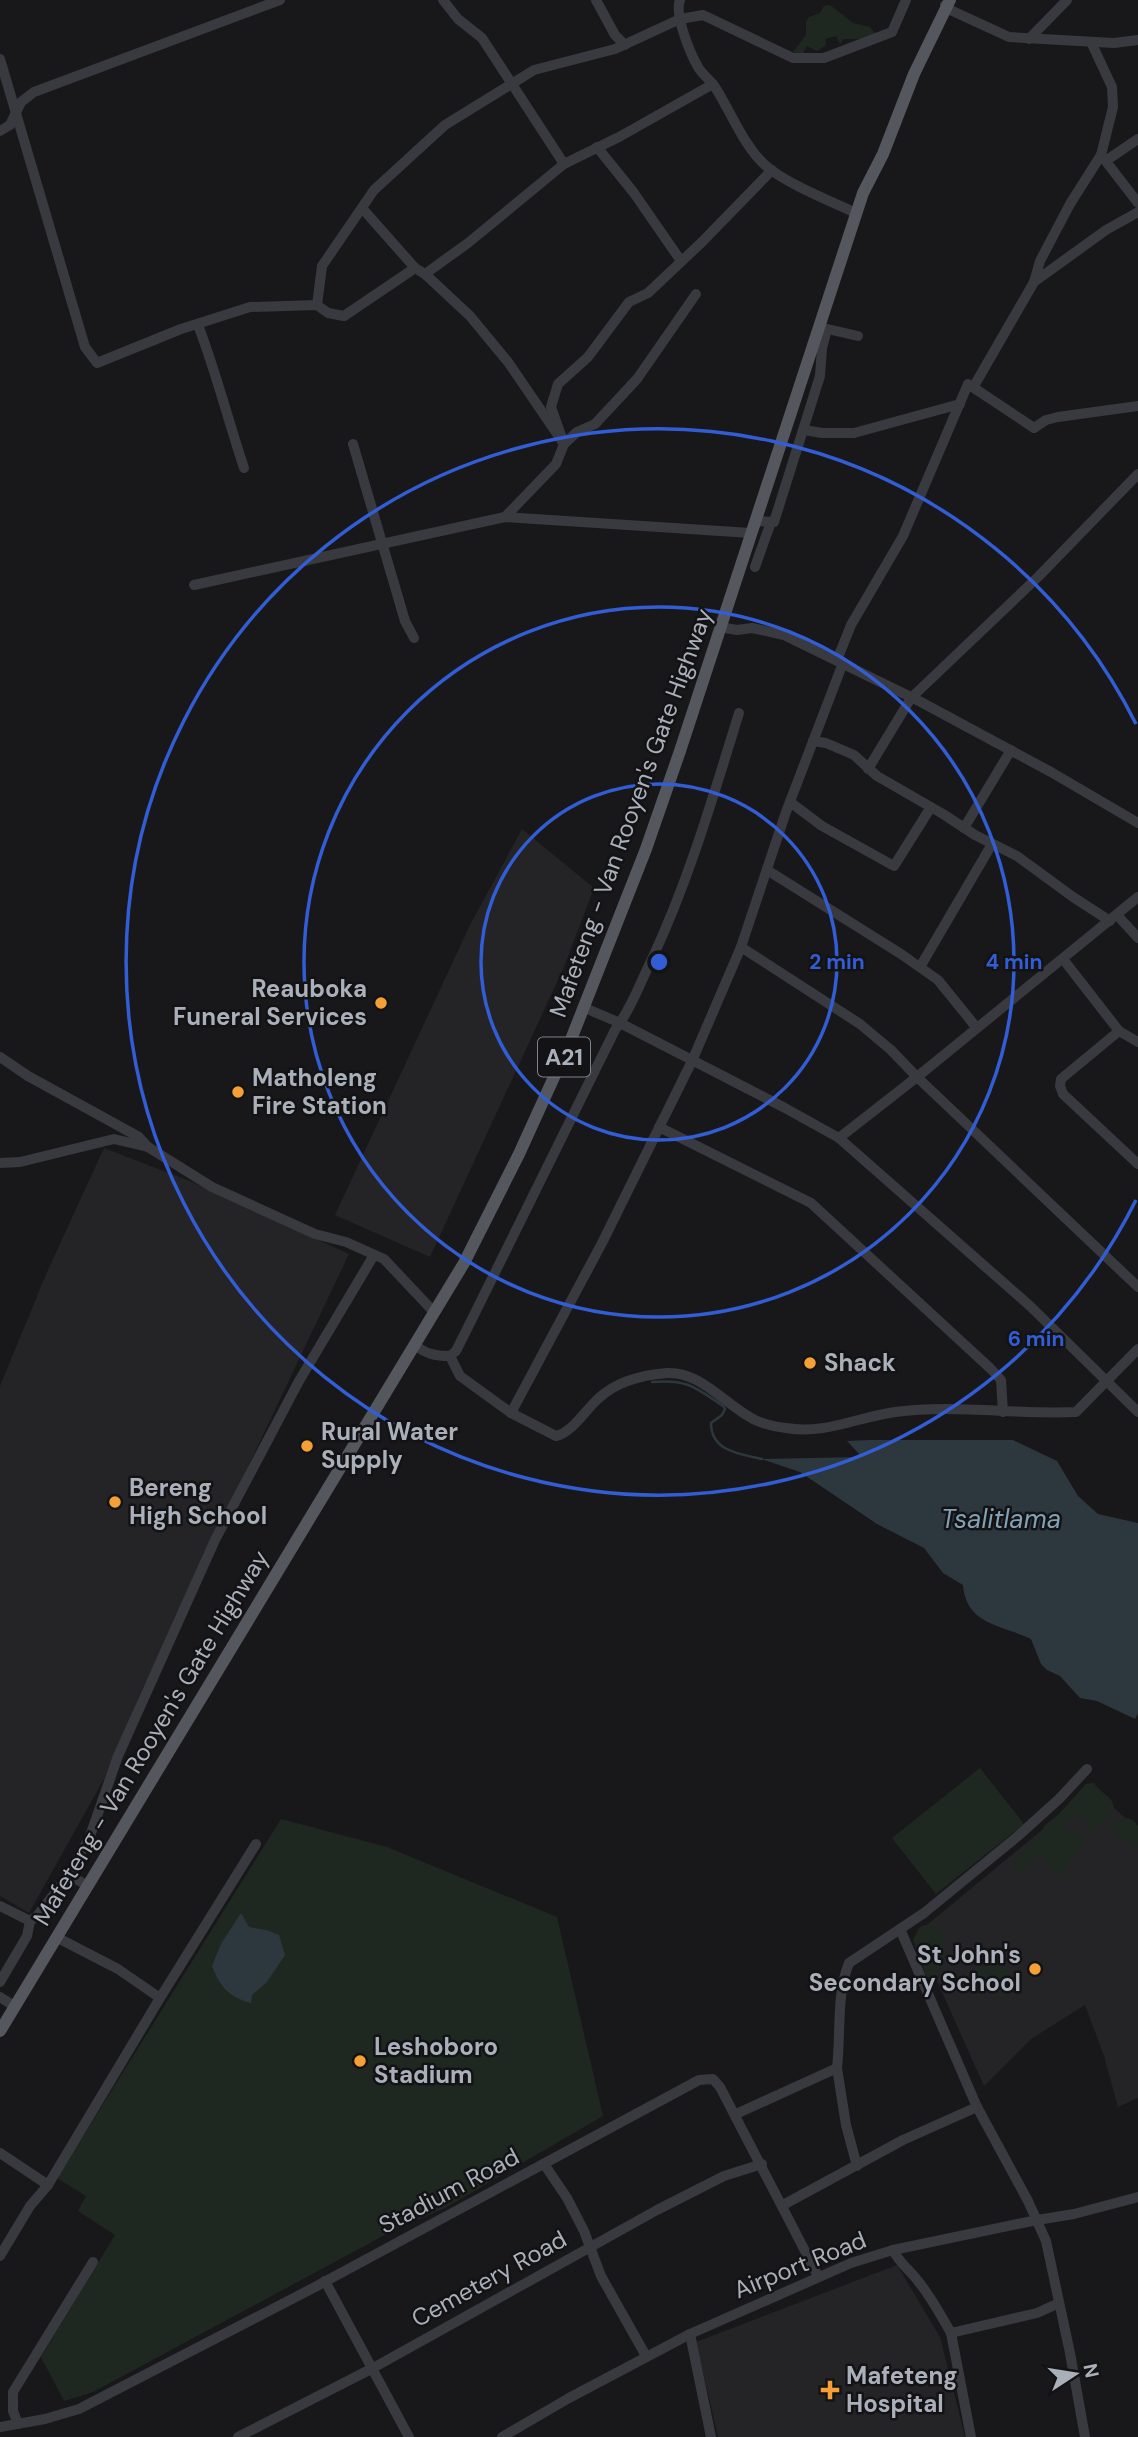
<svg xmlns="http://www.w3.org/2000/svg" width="1138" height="2437" font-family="'DM Sans',sans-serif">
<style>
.built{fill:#242427}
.green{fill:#1f2820}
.water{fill:#2d383e}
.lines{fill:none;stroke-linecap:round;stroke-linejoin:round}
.stream{stroke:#2d383e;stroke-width:2.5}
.minor{stroke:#393a3f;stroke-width:10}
.major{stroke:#55575e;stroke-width:12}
.ring{fill:none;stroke:#325dd4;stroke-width:3.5}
.poi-dot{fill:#f4a036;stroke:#131315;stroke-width:2.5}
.labels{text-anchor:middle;stroke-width:5;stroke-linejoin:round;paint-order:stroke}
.shield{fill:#131315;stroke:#7d8188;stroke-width:2}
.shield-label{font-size:23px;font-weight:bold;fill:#aab0ba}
.street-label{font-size:24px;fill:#aab0ba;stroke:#131315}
.poi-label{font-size:24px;font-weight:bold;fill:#aab0ba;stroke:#131315;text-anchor:start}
.water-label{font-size:26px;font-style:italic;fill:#81a2b5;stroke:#131315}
.centre{fill:#325dd4;stroke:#131315;stroke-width:3.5}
.ring-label{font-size:21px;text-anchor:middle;font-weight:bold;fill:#325dd4;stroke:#131315;stroke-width:5;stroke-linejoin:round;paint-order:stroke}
</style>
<rect width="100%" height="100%" fill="#18181a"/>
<!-- built -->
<g class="built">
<polygon points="522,829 594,888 564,967 430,1257 335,1215 470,925"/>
<polygon points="104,1148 192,1182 349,1254 139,1696 105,1777 29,1913 0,1896 0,1386 47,1272"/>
<polygon points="1093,1788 1138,1830 1138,2098 1118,2107 1104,2056 1085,2005 1031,2039 984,2086 916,1934"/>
<polygon points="897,2265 940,2337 965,2437 718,2437 696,2342"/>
</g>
<!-- green -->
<g class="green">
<polygon points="830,5 853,23 870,27 877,36 871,39 844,39 840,44 836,36 825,39 826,45 817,51 807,46 802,55 793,52 806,35 806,21 809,17 820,13 824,6"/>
<polygon points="980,1768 1024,1824 936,1894 892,1838"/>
<path d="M1094 1783C1099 1790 1106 1794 1111 1800 1121 1813 1099 1822 1094 1832L1089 1830 1086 1818 1080 1813 1075 1814 1063 1824 1067 1831 1084 1836C1085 1855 1075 1852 1066 1865L1067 1875 1065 1879 1046 1865 1045 1854C1033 1853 1028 1868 1019 1874L1013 1872V1864L1018 1856 1036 1841 1045 1825 1059 1814 1086 1784Z"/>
<polygon points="1126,1818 1133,1820 1138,1826 1138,1845 1136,1847 1113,1835 1111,1831 1113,1820"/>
<polygon points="281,1819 387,1847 557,1917 603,2116 445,2208 396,2229 93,2392 64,2401 41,2357 115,2235 78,2211 86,2196 57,2178"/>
<path d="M924 1925 938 1926C947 1943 950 1972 927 1978L913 1940 919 1928Z"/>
<polygon points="991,1956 1019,1984 1003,1999 975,1972"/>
</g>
<!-- water -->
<g class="water">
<path d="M870 1440H1013L1057 1461 1078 1496 1098 1514 1138 1523V1713L1135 1719 1097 1701 1080 1698 1060 1676 1047 1670 1041 1664 1031 1639C1002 1625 966 1625 963 1585L943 1573 924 1548 877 1524 800 1472 761 1459 862 1457 847 1441Z"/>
<path d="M241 1913 249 1927 266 1930 279 1935 285 1955 266 1983 252 1995 251 2003C229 1997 220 1987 212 1966L221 1944Z"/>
</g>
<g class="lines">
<!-- stream -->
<path class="stream" d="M652 1382C687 1379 695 1387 723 1406L725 1409 722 1415 711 1423C711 1452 741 1454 762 1459"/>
<!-- minor -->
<g class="minor">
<polyline points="443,0 458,19 482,38 564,164"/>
<polyline points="596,0 615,35 625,45"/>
<path d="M680 0C674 14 690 53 698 67 702 74 710 80 715 87 731 112 743 145 765 165 783 182 832 202 856 213"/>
<polyline points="945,5 946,8 1009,37 1114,43 1138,40"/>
<polyline points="1029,39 1067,0"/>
<polyline points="0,59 85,347 97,363 181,329 250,307 317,305 328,313 344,316 415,268"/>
<polyline points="0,131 10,125 21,102 34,92 280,0"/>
<polyline points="597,147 634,193 681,261"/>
<polyline points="1101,155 1138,203"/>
<polyline points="1107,160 1138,139"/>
<polyline points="362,208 415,268 425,274 470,316 508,362 564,444 577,432 595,424 637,379 696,294"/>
<polyline points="425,274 468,243 564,164 619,137 713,84"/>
<polyline points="1034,282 1040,261 1070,204 1101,155 1113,107 1112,87 1091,42"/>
<polyline points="317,305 322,266 374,190 445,125 534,70 615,49 680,19 703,15 793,58 824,58 892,32 906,0"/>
<path d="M198 325C216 372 228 420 244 468"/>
<polyline points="823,328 858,336"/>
<polyline points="974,386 1034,282 1106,230 1138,212"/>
<polyline points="804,430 822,433 854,433 960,404"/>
<polyline points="353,444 405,621 414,638"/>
<polyline points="505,517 556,464 564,444 551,407 558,384 588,357 629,302 648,293 702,242 772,170"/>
<polyline points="755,521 774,522 820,376 822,348 827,329"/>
<polyline points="755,567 771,522"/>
<polyline points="194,585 505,517 751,533"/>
<polyline points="720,627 737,630 752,628 784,635 919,701 1051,772 1138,823"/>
<polyline points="837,660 851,625 903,536 968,384 1034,428 1046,420 1058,417 1138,406"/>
<polyline points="813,741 826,743 854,755 877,776 943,814 975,835 1017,856 1073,897 1110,921"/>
<polyline points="868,769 911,698 1038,577 1138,474"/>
<polyline points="790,802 822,826 894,866 931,807"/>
<polyline points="964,828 1011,750"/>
<polyline points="767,870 901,954 938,980 976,1027"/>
<polyline points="1117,915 1138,938"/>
<polyline points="741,947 860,1024 891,1050 917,1077 1138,897"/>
<polyline points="1063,959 1119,1031 1138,1042"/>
<polyline points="920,967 992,844"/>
<polyline points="585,1008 620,1023 785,1108 839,1138 917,1077 1138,1287"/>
<polyline points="1119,1031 1061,1079 1060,1086 1063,1094 1138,1164"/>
<polyline points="0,1057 28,1076 139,1137 148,1147 212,1187 315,1234 346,1242 384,1259 433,1311"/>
<polyline points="659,1127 811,1203 991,1369 1001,1380 1003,1412"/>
<polyline points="839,1138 1030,1306 1138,1412"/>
<polyline points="0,1163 20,1162 114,1139 148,1147"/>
<path d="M415 1345C426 1354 435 1356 450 1356L456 1351 472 1319 615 1030C631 1009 640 983 652 959 689 880 713 797 739 713"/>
<path d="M450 1356 460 1376 511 1413 556 1436C572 1433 586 1409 599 1398 617 1381 643 1375 667 1373 701 1371 726 1406 755 1420 764 1424 776 1427 786 1428 824 1435 858 1417 895 1412 955 1404 1016 1415 1076 1412L1138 1349"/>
<polyline points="511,1413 602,1243 692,1061 741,947 786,812 843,663"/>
<polyline points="88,1886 69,1875 90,1836 118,1756 215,1540 299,1381 374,1255"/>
<polyline points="0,1906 30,1921 37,1916 69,1875"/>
<polyline points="900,1929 977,2107 1028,2201 1046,2241 1070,2353 1085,2437"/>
<polyline points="56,1937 118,1969 160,1998"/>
<polyline points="0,1982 27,1936 30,1921"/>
<polyline points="0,1997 14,2006"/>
<polyline points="837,2068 846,2125 857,2166"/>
<path d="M736 2114 837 2068C841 2034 836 1995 849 1963L924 1913 1018 1836 1059 1799 1087 1769"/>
<polyline points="0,2153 48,2185"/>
<polyline points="544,2164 567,2198 584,2231 601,2276 646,2356"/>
<polyline points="783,2205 903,2140 977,2107"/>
<path d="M893 2250C900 2264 909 2269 918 2281 931 2297 941 2315 951 2333L1037 2313 1059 2303"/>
<polyline points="0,2256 30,2206 48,2185 160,1998 256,1844"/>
<polyline points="325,2281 409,2437"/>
<polyline points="951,2333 971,2437"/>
<polyline points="690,2334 711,2437"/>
<polyline points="18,2424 13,2411 13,2392 93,2262"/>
<polyline points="0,2427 45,2419 79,2409 315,2287 699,2080 713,2079 720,2087 818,2276"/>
<polyline points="238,2437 373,2368 657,2210 724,2176 762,2164"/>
<polyline points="502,2437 569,2398 690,2334 851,2263 893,2250 1037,2220 1074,2214 1138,2197"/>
</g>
<!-- major -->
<polyline class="major" points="0,2031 464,1263 519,1154 570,1042 646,849 680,751 863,193 883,154 914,74 950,0"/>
</g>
<!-- distance rings -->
<g class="ring">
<circle cx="659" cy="962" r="178"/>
<circle cx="659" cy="962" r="355"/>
<path d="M1136 1200A533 533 0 1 1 1136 724"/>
</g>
<!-- markers -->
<g class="poi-dot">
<circle cx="381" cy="1003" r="7"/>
<circle cx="238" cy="1092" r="7"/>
<circle cx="810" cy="1363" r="7"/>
<circle cx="307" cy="1446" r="7"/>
<circle cx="115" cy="1502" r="7"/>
<circle cx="1035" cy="1969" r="7"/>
<circle cx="360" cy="2061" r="7"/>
<path d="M826.5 2379.5h7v7h7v7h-7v7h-7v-7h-7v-7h7z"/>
</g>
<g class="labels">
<!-- shield labels -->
<rect class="shield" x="538" y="1037.5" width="52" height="39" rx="5"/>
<g class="shield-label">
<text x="564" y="1065">A21</text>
</g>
<!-- street labels -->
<g class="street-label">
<text transform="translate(631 813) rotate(-70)" y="8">Mafeteng - Van Rooyen's Gate Highway</text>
<text transform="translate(151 1738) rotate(-59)" y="8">Mafeteng - Van Rooyen's Gate Highway</text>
<text transform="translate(449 2191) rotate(-28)" y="8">Stadium Road</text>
<text transform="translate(800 2265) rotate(-22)" y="8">Airport Road</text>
<text transform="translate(489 2279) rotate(-29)" y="8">Cemetery Road</text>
</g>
<!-- poi labels -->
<g class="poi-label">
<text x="367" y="997" text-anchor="end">Reauboka<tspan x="367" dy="28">Funeral Services</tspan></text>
<text x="252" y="1086">Matholeng<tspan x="252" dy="28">Fire Station</tspan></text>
<text x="824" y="1371">Shack</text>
<text x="321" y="1440">Rural Water<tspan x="321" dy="28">Supply</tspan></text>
<text x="129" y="1496">Bereng<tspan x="129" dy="28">High School</tspan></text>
<text x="1021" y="1963" text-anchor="end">St John's<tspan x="1021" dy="28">Secondary School</tspan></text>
<text x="374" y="2055">Leshoboro<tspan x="374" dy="28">Stadium</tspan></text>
<text x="846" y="2384">Mafeteng<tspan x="846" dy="28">Hospital</tspan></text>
</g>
<!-- water labels -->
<g class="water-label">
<text x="1001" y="1528">Tsalitlama</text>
</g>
</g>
<circle cx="659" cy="962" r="10" class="centre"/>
<g class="ring-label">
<text x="837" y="969">2 min</text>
<text x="1014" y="969">4 min</text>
<text x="1036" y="1346">6 min</text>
</g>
<!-- north arrow -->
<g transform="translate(1075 2374) rotate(78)" stroke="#131315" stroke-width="5" paint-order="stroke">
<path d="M0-5L12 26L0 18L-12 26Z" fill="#aab0ba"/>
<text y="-10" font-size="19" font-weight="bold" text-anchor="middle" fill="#aab0ba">N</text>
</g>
</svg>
